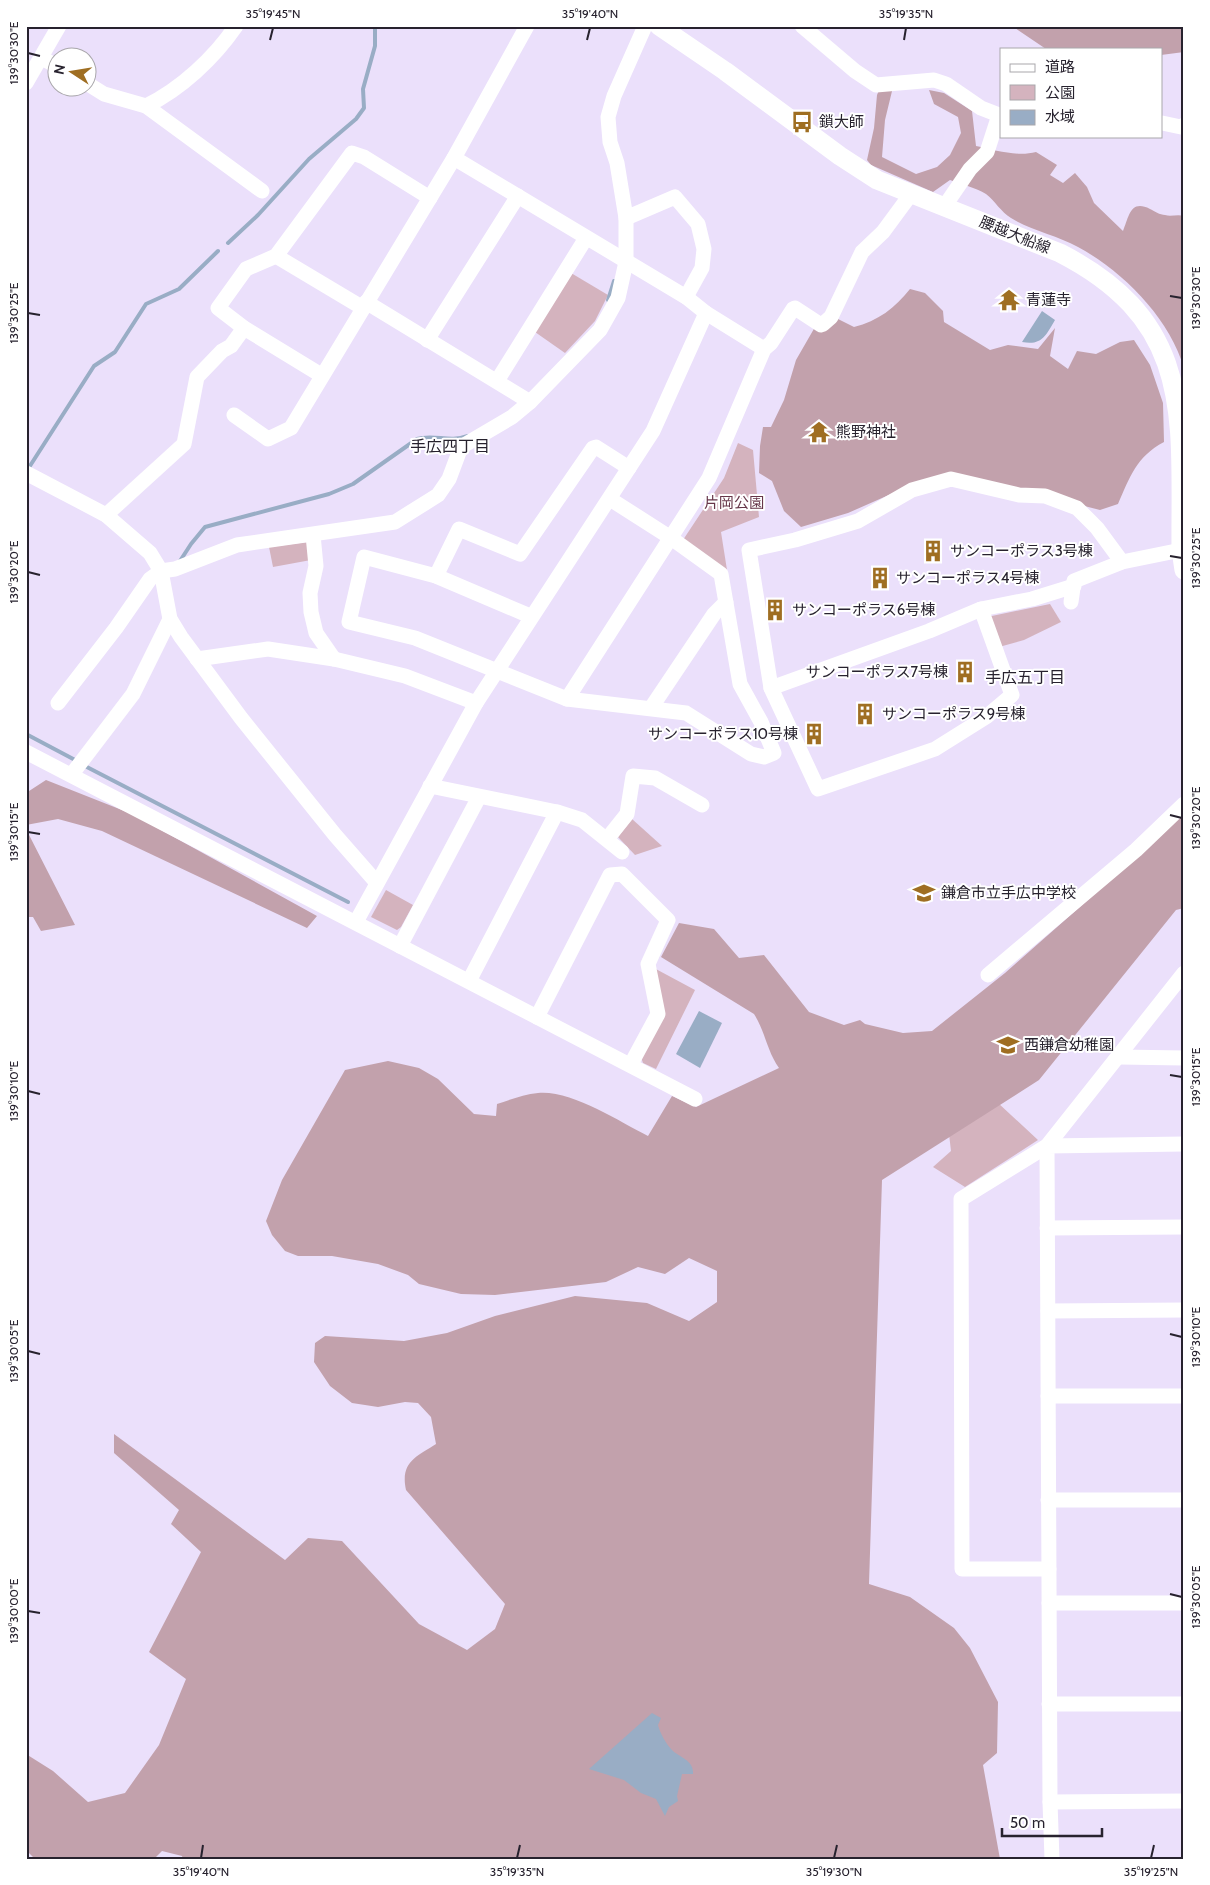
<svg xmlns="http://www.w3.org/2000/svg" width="1210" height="1885" font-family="Cabin,'Noto Sans JP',sans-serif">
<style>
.green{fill:#d4b3be}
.forest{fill:#c2a1ac}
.water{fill:#99adc5}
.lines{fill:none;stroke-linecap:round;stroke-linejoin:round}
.stream{stroke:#99adc5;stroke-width:4}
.minor{stroke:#fff;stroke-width:15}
.major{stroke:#fff;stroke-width:19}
.ticks{fill:none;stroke:#27222e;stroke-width:2}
.labels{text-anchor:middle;stroke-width:4;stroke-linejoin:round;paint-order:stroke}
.poi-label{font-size:15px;fill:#27222e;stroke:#fff;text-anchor:start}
.street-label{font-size:15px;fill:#27222e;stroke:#fff}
.park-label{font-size:15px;fill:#663649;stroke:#fff}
.neighbourhood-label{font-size:16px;fill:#27222e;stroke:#fff}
.neatline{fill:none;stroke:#27222e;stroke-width:2}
.ticks-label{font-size:12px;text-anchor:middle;fill:#27222e}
</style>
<rect width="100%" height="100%" fill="#ebe0fb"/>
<!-- green -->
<g class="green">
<polygon points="571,273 608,295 595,321 565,353 535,332"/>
<polygon points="738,443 753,450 759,517 721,532 727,570 683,540 724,478"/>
<polygon points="308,542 311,560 273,567 269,547"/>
<polygon points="1050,604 1061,622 1024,640 999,647 987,617"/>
<polygon points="632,819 662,846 635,855 618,837"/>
<polygon points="386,890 413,905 401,927 397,930 371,917"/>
<polygon points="654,968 695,990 656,1069 643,1063 641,1057 664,1014"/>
<polygon points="997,1102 1038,1140 965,1187 933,1167 951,1151 949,1134"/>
</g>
<!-- forest -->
<g class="forest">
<polygon points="1012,26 1184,26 1184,52 1161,55 1161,49 1046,49"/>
<path d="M893 87 885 120 882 157 916 174 937 167 950 155 961 133 958 117 934 104 929 90 944 93 972 111 976 146C995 150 1017 157 1036 152L1057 165 1050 175 1063 183 1075 173 1087 187 1094 203 1123 231C1129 217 1130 199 1150 209 1154 211 1160 215 1165 215 1171 217 1177 214 1184 216V368C1169 318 1124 272 1078 247 1057 235 1032 231 1011 218 1001 212 995 201 986 194 976 188 961 184 950 180L933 192 871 165 867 160 874 128 877 95 880 88Z"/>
<path d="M910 289 925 293 943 311 944 322 990 350 1008 345 1038 349 1055 328 1050 356 1068 369 1077 351 1096 354 1120 342 1134 340 1150 365 1163 403 1164 442C1136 457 1130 477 1118 504L1100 510 979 479 907 487 848 513 801 527 784 511 772 481 759 473 760 446 763 427H771L784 400 796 360 815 327 838 319 854 327C878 321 895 308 910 289Z"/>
<polygon points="46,780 132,814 317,916 307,928 102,831 58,819 26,825 26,793"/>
<path d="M1184 813V908L1176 910 1039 1080 882 1180 869 1584 910 1597 954 1628 970 1648 998 1702 997 1753 983 1765 1000 1859H183L182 1856 162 1851 154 1859H35L26 1850V1754L53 1771 88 1802 125 1793 159 1745 186 1679 149 1652 201 1552 171 1524 179 1510 114 1453V1434L285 1560 308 1538 342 1541 419 1624 467 1650 495 1629 505 1604 406 1490C400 1462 416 1457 436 1444L431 1417 418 1403 405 1402 378 1407 352 1403 330 1386 314 1362 315 1343 325 1336 404 1341 447 1333 495 1316 575 1296 647 1303 689 1321 717 1302V1271L689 1258 665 1274 638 1267 606 1282 495 1295 461 1294 419 1284 408 1275 378 1264 332 1256H298L285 1251 272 1235 266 1221 282 1180 345 1070 388 1061 419 1068 438 1079 474 1114 496 1116 497 1104C510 1100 524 1094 538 1093 572 1090 618 1121 648 1136L672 1096 696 1107 779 1068C767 1051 765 1031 754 1014L661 957 679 923 714 929 739 958 764 955 809 1012 844 1025 860 1020 865 1024 903 1033 932 1031 1005 973 1167 830Z"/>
<polygon points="26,829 75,925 41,931 33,917 26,917"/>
</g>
<!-- water -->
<g class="water">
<path d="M1042 311 1055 320C1046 335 1042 346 1022 342Z"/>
<polygon points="699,1011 722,1023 700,1068 676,1054"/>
<path d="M652 1713 661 1718 658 1725C660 1733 666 1744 672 1750 680 1758 694 1760 693 1774H682L677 1796 678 1801 669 1807 665 1816 656 1799 641 1793 624 1780 589 1769Z"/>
</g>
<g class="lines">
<!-- stream -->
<g class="stream">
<polyline points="228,243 258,215 309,159 356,119 364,108 363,89 375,46 375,26"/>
<polyline points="608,300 614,281"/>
<polyline points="28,469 94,366 115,352 146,304 179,289 218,251"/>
<path d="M180 561 191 544 205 527 329 494 353 484 417 439C434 434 450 443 467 436"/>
<polyline points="26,734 77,761"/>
<polyline points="83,765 348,902"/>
</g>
<!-- minor -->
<g class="minor">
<polyline points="802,26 855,71 876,85 934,80 946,84 981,108 999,115 987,152 970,169 944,207"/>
<polyline points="42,58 58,67"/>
<polyline points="26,83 59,26"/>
<polyline points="88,84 104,94 146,106 262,191"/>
<path d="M146 106C181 89 214 58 236 26"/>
<polyline points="1162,123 1181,127 1184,125"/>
<polyline points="454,158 686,297 706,313 764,349"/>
<polyline points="626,218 675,197 698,224 704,249 702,268 686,297"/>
<polyline points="276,256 363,308"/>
<polyline points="366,302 530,402"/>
<polyline points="823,324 831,317 862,252 883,232 911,194"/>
<polyline points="427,340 518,196"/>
<polyline points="321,375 244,328 218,308 246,269 276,256 352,153 364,157 430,198"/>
<polyline points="497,381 586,238"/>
<polyline points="234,415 268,439 291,428 454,158 527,26"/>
<polyline points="26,473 106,515 150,553 161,571 170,619 181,637 241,718 335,835 377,883"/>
<polyline points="106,515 184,444 197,377 222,351 231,346 244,328"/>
<polyline points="313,535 316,566 310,593 311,612 316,633 334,659"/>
<polyline points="436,576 459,529 520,554 593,448 596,447 629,468"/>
<polyline points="1071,602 1074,581 1122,562 1181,550"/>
<polyline points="981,609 1012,695 986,717 935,749 818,789 771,688 749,550 795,540 858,521 912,490 951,479 1019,495 1045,496 1077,508 1097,528 1122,562"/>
<polyline points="530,616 436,576 364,557 349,622 415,638 567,699 686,713 751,754 764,757 774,753 761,722 740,684 721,574 671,538 610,499"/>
<polyline points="197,659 268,649 334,659 405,676 476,703"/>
<polyline points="771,688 929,631 981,609 1032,599 1074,586"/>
<polyline points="567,699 709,478 764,349 771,343 793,309 795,308 821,325"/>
<polyline points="58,703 116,628 150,579 161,571 175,569 237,545 395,522 438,495 449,479 461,447 512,417 530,402 600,330 618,298 626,262 626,218 617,163 610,142 608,117 614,96 645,26"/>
<polyline points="651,708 714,614 726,602"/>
<polyline points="26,752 695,1099"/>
<polyline points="72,774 133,694 170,619"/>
<polyline points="430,786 557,812 582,820 622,852"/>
<polyline points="607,839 627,814 633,776 655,778 702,805"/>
<polyline points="356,922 476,703 653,431 706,313"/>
<polyline points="400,946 479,797"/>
<polyline points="988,975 1136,850 1184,804"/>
<polyline points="469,981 557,812"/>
<polyline points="537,1017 610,875 622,874 668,920 648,964 658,1014 631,1064"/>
<polyline points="1119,1057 1184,1058"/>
<polyline points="1047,1228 1184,1227"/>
<polyline points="1048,1311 1184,1310"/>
<polyline points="1048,1396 1184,1396"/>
<polyline points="1048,1500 1184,1500"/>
<polyline points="1049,1569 962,1569 961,1199 1047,1146 1184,973"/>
<polyline points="1049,1603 1184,1603"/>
<polyline points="1049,1704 1184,1704"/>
<polyline points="1050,1802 1184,1801"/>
<polyline points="1052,1859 1050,1802 1047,1146 1184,1144"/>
</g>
<!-- major -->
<path class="major" d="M659 26 725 71 840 156 877 180 1060 253C1196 323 1180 418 1181 550L1184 570"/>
</g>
<!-- ticks -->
<path class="ticks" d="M270 40 273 28M587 40 590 28M904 40 906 28M28 53 40 56M1170 296 1182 298M28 313 40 315M1170 556 1182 558M28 572 40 575M1170 815 1182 818M28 832 40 834M1170 1075 1182 1077M28 1091 40 1094M1170 1334 1182 1337M28 1351 40 1354M1170 1594 1182 1597M28 1611 40 1613M201 1858 203 1845M517 1858 520 1845M834 1858 837 1845M1151 1858 1154 1845"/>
<!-- icons -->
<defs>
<g id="bus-bare" transform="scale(1.725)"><path d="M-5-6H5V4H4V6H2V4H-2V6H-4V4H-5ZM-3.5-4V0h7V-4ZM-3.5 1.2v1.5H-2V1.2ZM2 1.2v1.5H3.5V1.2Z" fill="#9f6e22" stroke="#fff" stroke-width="2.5" paint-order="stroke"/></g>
<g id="temple-bare" transform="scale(1.725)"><path d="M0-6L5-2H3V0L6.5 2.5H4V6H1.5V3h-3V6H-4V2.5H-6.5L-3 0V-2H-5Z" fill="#9f6e22" stroke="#fff" stroke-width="2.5" paint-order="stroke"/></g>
<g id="building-bare" transform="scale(1.725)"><path d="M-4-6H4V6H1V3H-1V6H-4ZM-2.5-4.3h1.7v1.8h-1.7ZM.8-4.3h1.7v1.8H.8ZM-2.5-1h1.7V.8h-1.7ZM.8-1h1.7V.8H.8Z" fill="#9f6e22" stroke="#fff" stroke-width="2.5" paint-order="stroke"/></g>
<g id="school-bare" transform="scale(1.725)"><path d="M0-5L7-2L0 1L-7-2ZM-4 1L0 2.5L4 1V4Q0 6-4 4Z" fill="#9f6e22" stroke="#fff" stroke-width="2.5" paint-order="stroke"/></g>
</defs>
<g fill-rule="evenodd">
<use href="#bus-bare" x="802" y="122"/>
<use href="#temple-bare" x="1009" y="300"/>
<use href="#temple-bare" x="819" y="432"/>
<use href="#building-bare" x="933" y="551"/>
<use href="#building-bare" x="880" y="578"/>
<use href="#building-bare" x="775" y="610"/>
<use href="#building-bare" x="965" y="672"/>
<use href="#building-bare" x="865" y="714"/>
<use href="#building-bare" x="814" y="734"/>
<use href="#school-bare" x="924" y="893"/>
<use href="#school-bare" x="1008" y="1045"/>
</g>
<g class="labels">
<!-- poi labels -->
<g class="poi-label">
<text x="819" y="127">鎖大師</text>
<text x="1026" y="305">青蓮寺</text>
<text x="836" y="437">熊野神社</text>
<text x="950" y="556">サンコーポラス3号棟</text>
<text x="896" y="583">サンコーポラス4号棟</text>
<text x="792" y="615">サンコーポラス6号棟</text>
<text x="948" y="677" text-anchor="end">サンコーポラス7号棟</text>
<text x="882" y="719">サンコーポラス9号棟</text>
<text x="798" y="739" text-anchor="end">サンコーポラス10号棟</text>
<text x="941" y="898">鎌倉市立手広中学校</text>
<text x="1024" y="1050">西鎌倉幼稚園</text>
</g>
<!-- street labels -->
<g class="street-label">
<text transform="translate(1015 235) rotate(22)" y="5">腰越大船線</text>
</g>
<!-- park labels -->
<g class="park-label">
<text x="734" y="508">片岡公園</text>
</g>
<!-- neighbourhood labels -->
<g class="neighbourhood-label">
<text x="450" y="452">手広四丁目</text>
<text x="1025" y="683">手広五丁目</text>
</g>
</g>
<!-- border -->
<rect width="1210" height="1885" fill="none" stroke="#ffffff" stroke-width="55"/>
<!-- legend -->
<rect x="1000" y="48" width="162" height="90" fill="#ffffff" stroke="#a9a7ab"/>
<rect x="1010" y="64" width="25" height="8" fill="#ffffff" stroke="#a9a7ab"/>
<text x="1045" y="72" font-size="15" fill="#27222e">道路</text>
<rect x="1010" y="85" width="25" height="15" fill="#d4b3be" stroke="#a9a7ab"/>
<text x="1045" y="98" font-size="15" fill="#27222e">公園</text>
<rect x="1010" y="110" width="25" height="15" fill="#99adc5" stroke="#a9a7ab"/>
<text x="1045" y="122" font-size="15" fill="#27222e">水域</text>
<!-- north arrow -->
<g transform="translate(72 72) rotate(282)"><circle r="24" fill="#ffffff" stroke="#a9a7ab"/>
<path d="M0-4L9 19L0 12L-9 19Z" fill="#9f6e22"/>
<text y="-8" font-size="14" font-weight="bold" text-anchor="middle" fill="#27222e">N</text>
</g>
<!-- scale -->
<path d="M1002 1828v8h100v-8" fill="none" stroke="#27222e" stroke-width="2.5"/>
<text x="1010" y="1828" font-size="15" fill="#27222e" stroke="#ffffff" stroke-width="4" paint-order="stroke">50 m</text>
<rect x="28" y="28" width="1154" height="1830" class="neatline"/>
<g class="ticks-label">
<text x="273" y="18">35°19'45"N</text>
<text x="590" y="18">35°19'40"N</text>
<text x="906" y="18">35°19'35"N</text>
<text transform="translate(14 53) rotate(-90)" y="4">139°30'30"E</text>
<text transform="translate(1196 298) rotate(-90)" y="4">139°30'30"E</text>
<text transform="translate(14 313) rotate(-90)" y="4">139°30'25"E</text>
<text transform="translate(1196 558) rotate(-90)" y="4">139°30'25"E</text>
<text transform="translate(14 572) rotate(-90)" y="4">139°30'20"E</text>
<text transform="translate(1196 818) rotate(-90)" y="4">139°30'20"E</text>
<text transform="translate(14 832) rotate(-90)" y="4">139°30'15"E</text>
<text transform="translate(1196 1077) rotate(-90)" y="4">139°30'15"E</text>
<text transform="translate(14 1091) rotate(-90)" y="4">139°30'10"E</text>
<text transform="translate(1196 1337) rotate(-90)" y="4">139°30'10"E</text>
<text transform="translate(14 1351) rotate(-90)" y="4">139°30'05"E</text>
<text transform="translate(1196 1597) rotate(-90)" y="4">139°30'05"E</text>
<text transform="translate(14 1611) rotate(-90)" y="4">139°30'00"E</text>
<text x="201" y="1876">35°19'40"N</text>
<text x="517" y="1876">35°19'35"N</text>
<text x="834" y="1876">35°19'30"N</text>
<text x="1151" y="1876">35°19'25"N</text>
</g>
</svg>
